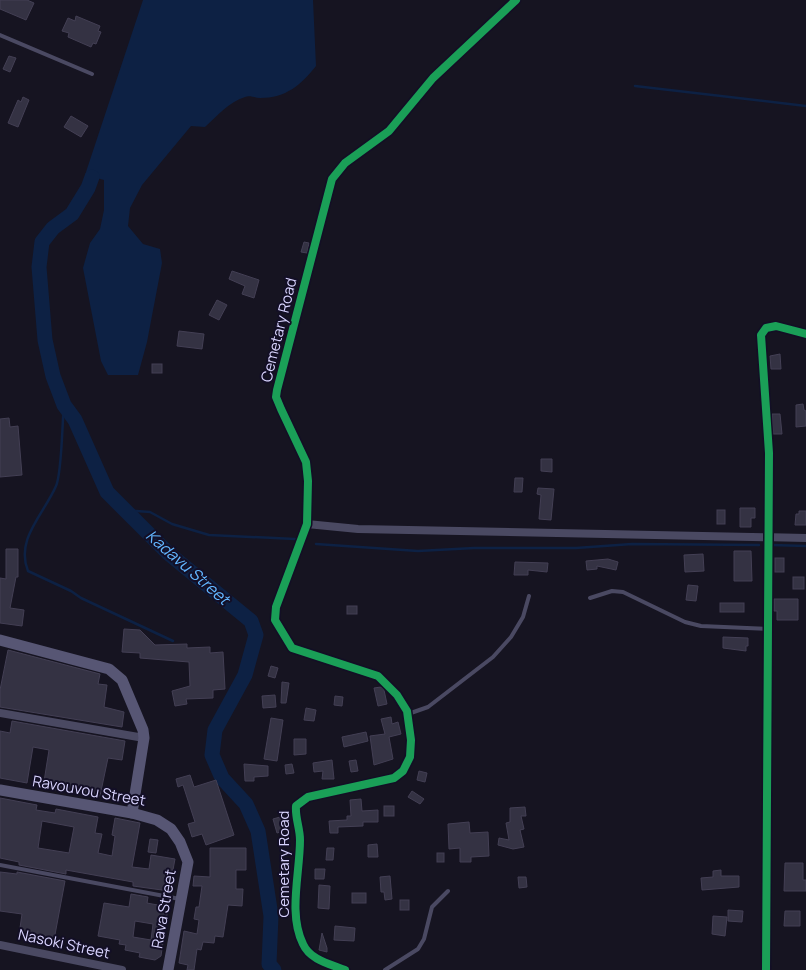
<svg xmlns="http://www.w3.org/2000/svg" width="806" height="970" font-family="Manrope,sans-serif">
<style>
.water{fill:#0d2144}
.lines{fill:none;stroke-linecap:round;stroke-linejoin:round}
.stream{stroke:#0d2144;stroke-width:2.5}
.river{stroke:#0d2144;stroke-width:15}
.building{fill:#343243;stroke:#433f54;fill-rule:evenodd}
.lane{stroke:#4a4962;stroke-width:4}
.street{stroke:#4a4962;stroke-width:8}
.secondary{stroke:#575674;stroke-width:11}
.cycleway-casing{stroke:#130f26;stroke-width:11}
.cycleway{stroke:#1a9f57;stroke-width:8}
.labels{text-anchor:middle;stroke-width:4;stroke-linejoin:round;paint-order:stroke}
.street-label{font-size:15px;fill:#d9d4ff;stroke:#130f26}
.water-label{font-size:16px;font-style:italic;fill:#62b6ff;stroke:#130f26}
</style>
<rect width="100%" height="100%" fill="#161421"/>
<!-- water -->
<path class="water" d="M143 0H313L316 66C301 85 286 98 260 98 255 98 250 95 245 97 229 102 217 116 205 127L191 126 142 185 130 208 128 226 143 244 160 249 162 263 147 342 138 375H108L101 361 83 268 90 243 100 229 104 210V180L85 175Z"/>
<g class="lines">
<!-- stream -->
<g class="stream">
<polyline points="635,86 806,106"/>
<path d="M64 405C62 423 62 473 56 486 44 514 15 539 28 571L71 591 81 598 173 641"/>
<polyline points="122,510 150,512 172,524 209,535 295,539"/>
<polyline points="316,544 418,551 474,548 576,548 632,544 759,545"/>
<polyline points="772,545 806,546"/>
</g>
<!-- river -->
<polyline class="river" points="92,177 88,188 72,214 53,228 42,242 39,267 45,340 53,376 64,405 75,420 107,492 168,553 251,621 256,635 245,675 215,730 212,755 222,778 246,804 258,831 271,916 269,964 274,970"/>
</g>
<!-- building -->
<g class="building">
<polygon points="0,0 27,0 34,3 26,20 0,9"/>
<polygon points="76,16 100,26 98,31 101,32 96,44 93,43 91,47 68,37 69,33 62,31 68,18 75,21"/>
<polygon points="9,56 16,58 10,72 3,69"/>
<polygon points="23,97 29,100 18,127 8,123 18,100 21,102"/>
<polygon points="71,116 88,126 81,137 64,127"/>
<polygon points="304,242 309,243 307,253 301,252"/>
<polygon points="232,271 259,280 254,298 242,294 245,286 229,279"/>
<polygon points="217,300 227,305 219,320 209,315"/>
<polygon points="179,331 204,334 202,349 177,346"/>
<polygon points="780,354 781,369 771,369 770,356"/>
<rect x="152" y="364" width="10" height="9"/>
<polygon points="803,404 804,410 806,411 806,426 796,427 796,405"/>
<polygon points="772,414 780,414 782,434 773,434"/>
<polygon points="9,418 10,427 18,426 22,475 0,477 0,419"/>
<polygon points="541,459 552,459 552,472 541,471"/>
<polygon points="515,478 523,478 522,492 514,492"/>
<polygon points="538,488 554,489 551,520 539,519 541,495 537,494"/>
<polygon points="740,508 755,508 755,518 751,518 751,527 740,527"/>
<rect x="717" y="510" width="8" height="14"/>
<polygon points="799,511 806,511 806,525 795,525 796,514 799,514"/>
<polygon points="6,549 18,549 18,577 16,577 10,608 24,610 22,626 0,623 0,578 6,579"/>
<polygon points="734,551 751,551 752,581 734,581"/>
<polygon points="703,554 704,571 685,572 684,555"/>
<rect x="775" y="558" width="9" height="14"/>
<polygon points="608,559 618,562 616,570 597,566 597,569 587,570 586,561"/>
<polygon points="515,562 548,563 547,572 528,570 528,575 514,575"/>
<rect x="793" y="577" width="11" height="12"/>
<polygon points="688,585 698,586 696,601 686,600"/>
<polygon points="774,599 798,599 798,620 777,620 777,611 774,611"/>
<rect x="720" y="603" width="24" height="9"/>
<rect x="347" y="606" width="10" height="8"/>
<polygon points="124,629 140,630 155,645 187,644 187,648 210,647 210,653 223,652 225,689 213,690 213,698 186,699 187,704 175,706 172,691 190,686 189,662 140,658 140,653 122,652"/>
<polygon points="723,637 748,638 748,646 746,646 746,651 723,648"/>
<polygon points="8,650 100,674 98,684 107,685 104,707 124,712 122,727 0,707 0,690"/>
<polygon points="271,666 278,668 275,678 268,676"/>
<polygon points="282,682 289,683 286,703 281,703"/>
<polygon points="381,687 384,690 387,704 378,706 374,688"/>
<polygon points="275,695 276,707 263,708 262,696"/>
<polygon points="335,696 343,697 342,706 334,705"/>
<polygon points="306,708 316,710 314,721 304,720"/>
<polygon points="391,717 392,724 398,722 401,734 389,737 393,759 374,765 370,736 385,734 381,719"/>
<polygon points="271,718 283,720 277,761 264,759"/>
<polygon points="12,721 125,741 122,760 108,758 100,796 43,788 49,750 33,747 27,783 0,778 0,731 10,733"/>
<polygon points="366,732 368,741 344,747 342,737"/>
<polygon points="294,739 306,739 306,754 294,755"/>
<polygon points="332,760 334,779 322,779 323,771 314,772 313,763"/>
<polygon points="356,760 358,771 351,772 349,761"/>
<polygon points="244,764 268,766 268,776 254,777 254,781 245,781"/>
<polygon points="292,764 294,773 286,774 285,765"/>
<polygon points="419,771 427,773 425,782 417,780"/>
<polygon points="190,775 194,787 216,780 234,835 206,845 202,834 192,837 188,824 195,822 183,785 178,787 176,779"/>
<polygon points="412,791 424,799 420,804 408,797"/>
<path d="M0 798 37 805 36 810 55 813 56 809 98 817 95 833 102 834 98 853 112 856 115 836 112 835 115 818 140 823 132 867 149 869 151 855 175 859 169 891 133 886V882L66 870V874L19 865V862L0 858ZM42 821 74 827 69 853 38 848Z"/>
<polygon points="361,799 362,811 378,810 378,822 363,822 363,826 338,827 338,833 330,833 329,821 347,820 347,816 351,816 350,800"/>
<rect x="384" y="806" width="10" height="10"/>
<polygon points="525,807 526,816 521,816 524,829 520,830 524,847 513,849 498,845 499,838 509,840 506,823 510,822 510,808"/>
<polygon points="280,817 284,831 277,833 273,819"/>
<polygon points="469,822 470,833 488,832 489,856 471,857 471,862 460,862 460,848 449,849 448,824"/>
<polygon points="150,839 158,840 156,853 148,852"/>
<polygon points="377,844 378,857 368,857 368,845"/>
<polygon points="210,848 246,848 246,870 236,870 236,889 243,889 242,906 228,905 223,937 215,936 214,943 203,942 201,950 197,949 194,970 187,970 188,965 179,963 184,931 197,934 199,920 194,919 196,907 199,907 202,886 193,886 194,876 210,877"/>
<polygon points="327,848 334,848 333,860 326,860"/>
<rect x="437" y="853" width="7" height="9"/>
<polygon points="785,863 803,863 803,880 806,880 806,891 784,891"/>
<polygon points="315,869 325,869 324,879 315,879"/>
<polygon points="721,870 721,876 739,876 739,887 702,890 701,878 713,877 713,871"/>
<polygon points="0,872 17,874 17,872 65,881 54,940 19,935 22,914 0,911"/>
<polygon points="390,876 392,899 385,900 384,892 381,892 380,877"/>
<polygon points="518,877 526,877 527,887 519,888"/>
<polygon points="319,885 330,886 329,909 318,908"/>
<rect x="352" y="893" width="14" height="10"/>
<path d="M131 894 148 897 147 903 168 907 161 956 155 960 139 957 140 953 125 950 126 945 119 944 120 940 98 936 104 903 129 907ZM135 921 153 924 151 940 133 937Z"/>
<rect x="400" y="900" width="9" height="10"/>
<polygon points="728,910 743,911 742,922 728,921"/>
<polygon points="785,911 800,911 800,926 784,926"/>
<polygon points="713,916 727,917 725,936 712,934"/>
<polygon points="335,926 355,928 354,941 334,940"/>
<polygon points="322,933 327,948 327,952 319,950"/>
</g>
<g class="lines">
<!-- lane -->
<g class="lane">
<polyline points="0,35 92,74"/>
<polyline points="590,598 612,591 623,592 685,622 701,626 767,629"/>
<polyline points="408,714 428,707 493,657 511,637 523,617 529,596"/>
<polyline points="0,865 180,899"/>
<polyline points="385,970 418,949 424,939 432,907 448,891"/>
</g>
<!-- street -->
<g class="street">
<polyline points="307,524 358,529 806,538"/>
<polyline points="0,713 144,738"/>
<polyline points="0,945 122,970"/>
<path d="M345 970C330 964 310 960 303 944 288 914 300 873 300 840 300 828 295 818 296 806L308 797 394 778 403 771 410 757 411 740 407 711 397 695 378 676 292 648 275 620 276 607 307 524 308 481 306 462 281 409 276 397 277 390 332 179 345 163 389 131 433 78 516 0"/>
<polyline points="766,970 769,453 761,335 766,328 776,326 806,334"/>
</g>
<!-- secondary -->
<g class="secondary">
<polyline points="0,640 109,669 122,680 143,730 144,738 132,813"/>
<polyline points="0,790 132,813 157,820 171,829 180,842 188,862 168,970"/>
</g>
<!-- cycleway casing -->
<g class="cycleway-casing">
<g id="cycleway">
<path d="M345 970C330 964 310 960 303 944 288 914 300 873 300 840 300 828 295 818 296 806L308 797 394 778 403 771 410 757 411 740 407 711 397 695 378 676 292 648 275 620 276 607 307 524 308 481 306 462 281 409 276 397 277 390 332 179 345 163 389 131 433 78 516 0"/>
<polyline points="766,970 769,453 761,335 766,328 776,326 806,334"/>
</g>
</g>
<!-- cycleway -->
<use href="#cycleway" class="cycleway"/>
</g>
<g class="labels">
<!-- street labels -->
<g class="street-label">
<text transform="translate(279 330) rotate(-76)" y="5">Cemetary Road</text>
<text transform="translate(89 791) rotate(10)" y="5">Ravouvou Street</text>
<text transform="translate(284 864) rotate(-90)" y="5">Cemetary Road</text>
<text transform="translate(164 909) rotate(-80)" y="5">Rava Street</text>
<text transform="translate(64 944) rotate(12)" y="5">Nasoki Street</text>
</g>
<!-- water labels -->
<g class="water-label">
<text transform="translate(188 567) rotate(41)" y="6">Kadavu Street</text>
</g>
</g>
</svg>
